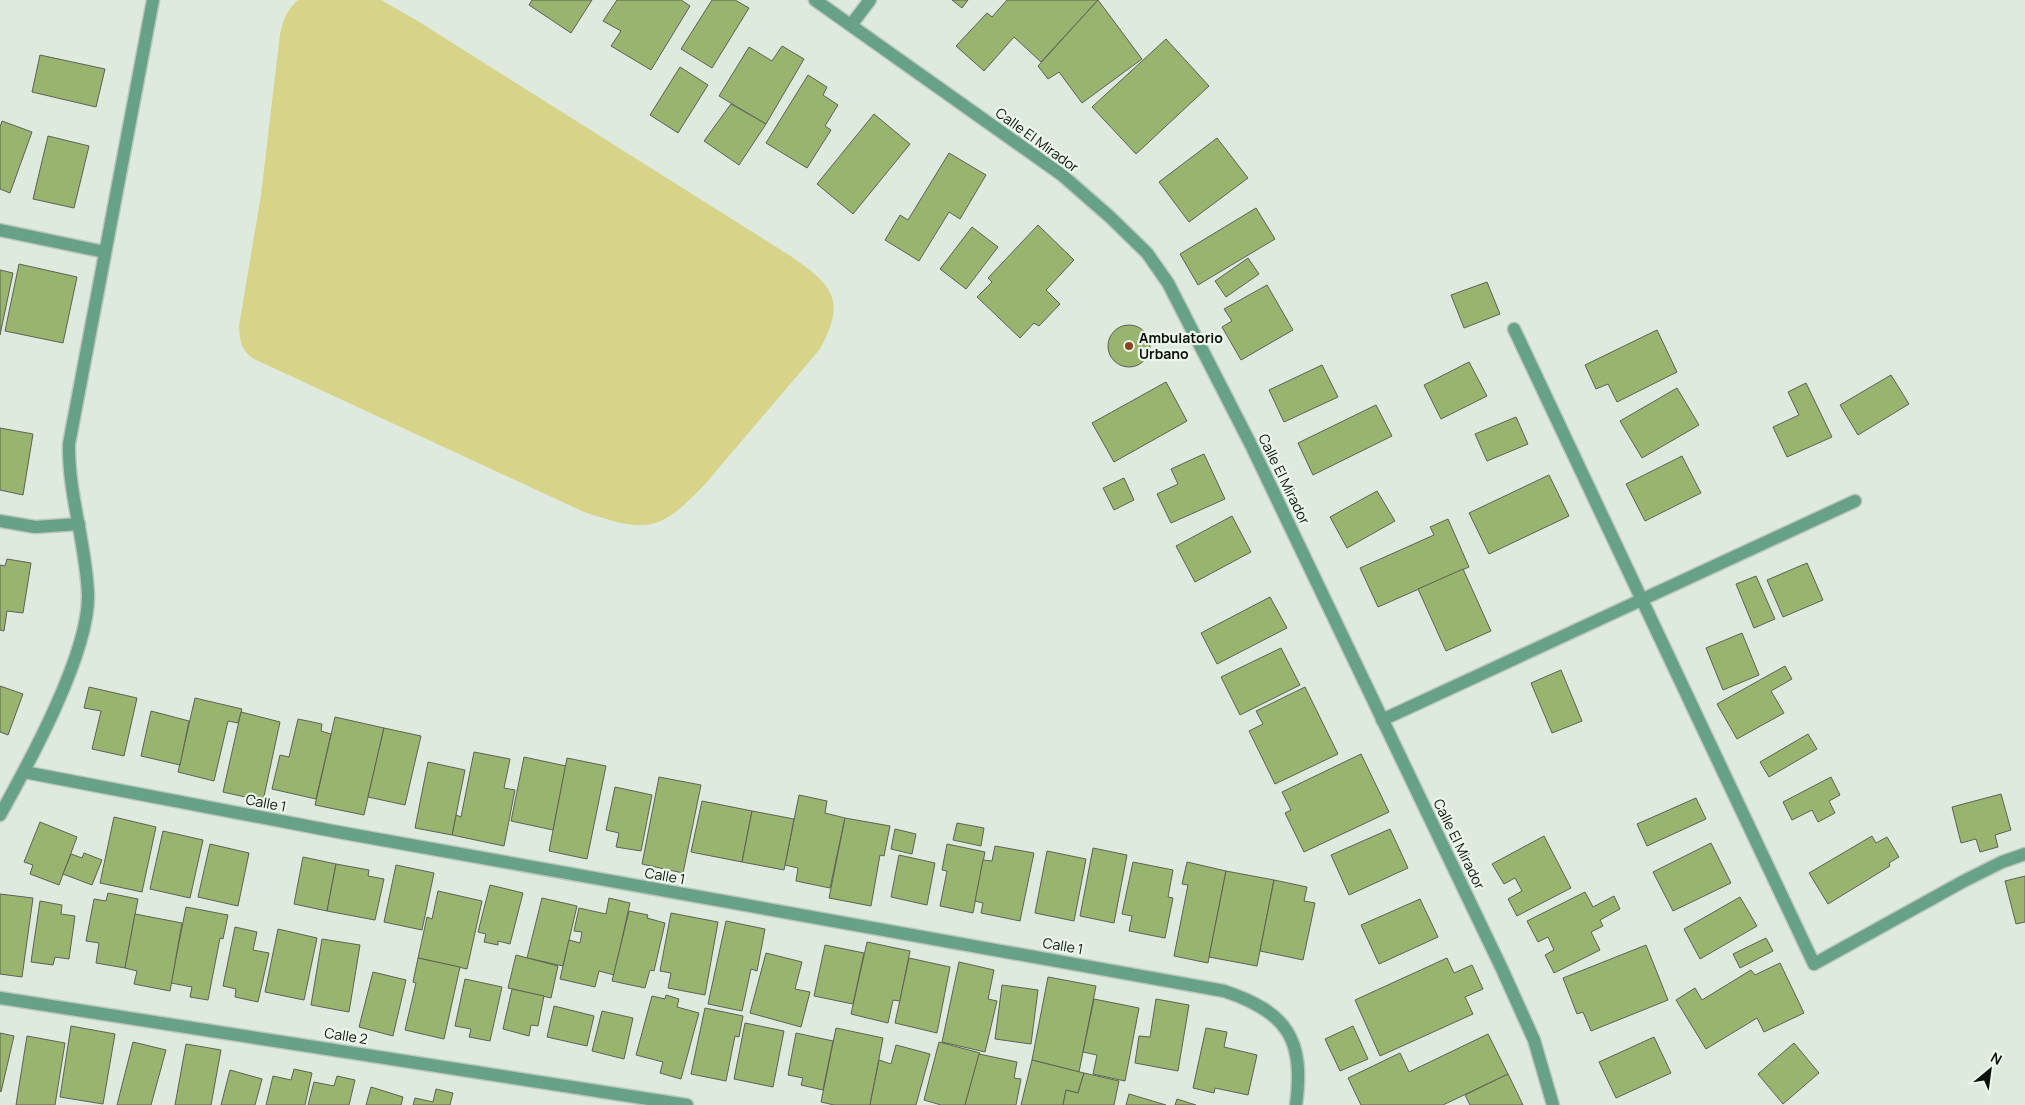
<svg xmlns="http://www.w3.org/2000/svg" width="2025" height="1105" font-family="Manrope,sans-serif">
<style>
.green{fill:#d7d489}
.building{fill:#99b46e;stroke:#5c6255}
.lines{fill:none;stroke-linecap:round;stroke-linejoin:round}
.minor-casing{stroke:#bcc7bc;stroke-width:15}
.minor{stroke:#67a188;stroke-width:12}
.poi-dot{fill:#8a451d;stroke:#ebf7eb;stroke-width:2}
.labels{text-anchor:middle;stroke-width:4.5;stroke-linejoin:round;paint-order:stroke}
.street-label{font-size:14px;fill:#0c100c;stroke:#ebf7eb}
.poi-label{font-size:14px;font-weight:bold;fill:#0c100c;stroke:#ebf7eb;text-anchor:start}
</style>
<rect width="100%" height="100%" fill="#deeade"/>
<!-- green -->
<path class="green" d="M298 0H381L416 20 792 257C834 286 846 301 820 349L706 483C659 533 647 533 584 512L254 359C241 350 240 342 239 326L261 195 280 34C283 20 287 10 298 0Z"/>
<!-- building -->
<g class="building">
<polygon points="532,0 592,0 571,33 529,5"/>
<polygon points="617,0 681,0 690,6 651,70 611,46 621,31 603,21"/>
<polygon points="712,0 735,0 749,8 712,68 681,49"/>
<polygon points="952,0 968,0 962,8"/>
<polygon points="1007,0 1098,0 1041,62 1014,37 984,71 956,46 987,13 992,17"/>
<polygon points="1098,0 1142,59 1082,103 1059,72 1048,79 1038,66"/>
<polygon points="1166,39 1209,86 1136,154 1092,107"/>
<polygon points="782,46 804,59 766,124 719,96 749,47 772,61"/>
<polygon points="40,55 105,69 96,107 32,92"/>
<polygon points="680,67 708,85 678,133 650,115"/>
<polygon points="808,75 827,87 823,95 838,105 825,126 831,130 807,168 766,143"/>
<polygon points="731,104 766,124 739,165 704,141"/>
<polygon points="874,114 910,144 853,214 817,184"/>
<polygon points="2,121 32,132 10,193 0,189 0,127"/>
<polygon points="48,136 89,146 74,208 33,199"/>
<polygon points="1217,138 1248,178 1189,222 1159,182"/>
<polygon points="949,153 986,175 960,219 949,212 919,261 885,240 900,215 908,220"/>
<polygon points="1256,208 1275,239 1198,285 1180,254"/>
<polygon points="1038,225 1074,260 1046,290 1060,304 1039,326 1034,323 1020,338 977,297 992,282 988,278"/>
<polygon points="972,227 998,247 966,289 940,269"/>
<polygon points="1248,258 1259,274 1226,297 1215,281"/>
<polygon points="19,264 77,277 63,343 5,331"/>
<polygon points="0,270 13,273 0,335"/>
<polygon points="1487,282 1500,314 1464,328 1451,295"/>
<polygon points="1267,285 1293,330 1241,360 1222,327 1232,321 1224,309"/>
<circle cx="1129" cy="346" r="21"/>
<polygon points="1657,330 1677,372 1617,402 1608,384 1596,389 1585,365"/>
<polygon points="1469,362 1487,396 1441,419 1424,385"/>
<polygon points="1322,365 1338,397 1284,422 1269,390"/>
<polygon points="1891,375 1909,404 1858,435 1840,405"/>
<polygon points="1166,382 1187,421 1114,462 1092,423"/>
<polygon points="1806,383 1832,437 1787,457 1773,427 1799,415 1788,392"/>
<polygon points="1677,388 1699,425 1642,458 1620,421"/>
<polygon points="1376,405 1392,436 1313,475 1298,443"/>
<polygon points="1516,417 1528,444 1487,461 1475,434"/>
<polygon points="0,428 33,434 23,495 0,490"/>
<polygon points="1204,454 1225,499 1171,523 1157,494 1178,484 1171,469"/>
<polygon points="1682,456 1701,493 1645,521 1626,484"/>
<polygon points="1549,475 1569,516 1489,554 1469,513"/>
<polygon points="1124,478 1134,500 1114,510 1103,488"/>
<polygon points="1377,491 1395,521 1347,548 1330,517"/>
<polygon points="1232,516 1251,552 1195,582 1176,546"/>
<polygon points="1448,519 1469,567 1378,607 1360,568 1434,535 1430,527"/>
<polygon points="7,559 31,563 23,613 7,611 4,631 0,630 0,565 5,566"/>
<polygon points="1807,563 1823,600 1783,617 1767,580"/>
<polygon points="1463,569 1491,631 1446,651 1418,589"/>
<polygon points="1756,576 1775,619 1754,628 1736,584"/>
<polygon points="1270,597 1287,628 1217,664 1201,633"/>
<polygon points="1742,633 1759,675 1723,690 1706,648"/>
<polygon points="1281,648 1300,685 1240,715 1221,677"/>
<polygon points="1785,666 1792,679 1771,691 1784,713 1737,739 1717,704"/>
<polygon points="1561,670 1582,721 1552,733 1531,683"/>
<polygon points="0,686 23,694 8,735 0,732"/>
<polygon points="89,687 137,698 124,756 92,749 101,711 84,708"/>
<polygon points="1305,687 1338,754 1275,784 1249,731 1263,724 1256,711"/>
<polygon points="195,698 242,709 238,723 228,721 214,781 178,772"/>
<polygon points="151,711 189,721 180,765 141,756"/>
<polygon points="241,712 280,722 263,801 223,792"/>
<polygon points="335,717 384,728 364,815 315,805"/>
<polygon points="298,719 322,724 321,731 331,734 316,799 272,789 280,755 289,757"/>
<polygon points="384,728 421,736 405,805 368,797"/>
<polygon points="1808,734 1817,749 1769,777 1760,762"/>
<polygon points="474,752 510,759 504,788 515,790 504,846 452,835 456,815 461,817"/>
<polygon points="1361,754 1389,812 1304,852 1285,813 1291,810 1282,792"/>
<polygon points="524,757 566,766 553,830 511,821"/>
<polygon points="567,758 606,766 587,859 549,851"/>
<polygon points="428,762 465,770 452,835 415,828"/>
<polygon points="659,777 701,785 683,873 642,864"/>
<polygon points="1831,777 1840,795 1829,801 1835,813 1818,822 1812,810 1792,820 1783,802"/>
<polygon points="615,787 652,795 641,851 616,847 619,833 606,830"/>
<polygon points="2001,794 2011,830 1995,835 1998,847 1980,852 1976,839 1961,843 1952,807"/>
<polygon points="799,795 827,801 825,813 845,818 830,888 796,881 798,868 785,865"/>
<polygon points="1696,798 1706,819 1647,846 1637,824"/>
<polygon points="702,801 752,811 742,862 691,852"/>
<polygon points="752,811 794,819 784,870 742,862"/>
<polygon points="114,817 156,827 142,892 100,883"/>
<polygon points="845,818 890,826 884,856 880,855 871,906 829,898"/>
<polygon points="40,822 77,837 59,885 30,874 33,865 24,862"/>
<polygon points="957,823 984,828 981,846 953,840"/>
<polygon points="895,829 916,834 912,854 891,849"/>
<polygon points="1390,829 1408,868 1349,895 1331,855"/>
<polygon points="163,831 203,840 190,898 150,889"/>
<polygon points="1544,836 1571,888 1517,916 1508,899 1522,891 1515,878 1504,884 1492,864"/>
<polygon points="1872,836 1876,843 1887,837 1899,857 1889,863 1890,866 1828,904 1809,873"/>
<polygon points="1711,843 1731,883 1673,911 1653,872"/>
<polygon points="210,844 249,853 238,906 198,897"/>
<polygon points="947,844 985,852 973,913 940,906 947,871 942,870"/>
<polygon points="995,846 1034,853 1020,921 981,913 983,903 975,901 983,860 992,861"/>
<polygon points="1093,848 1127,855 1114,923 1080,916"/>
<polygon points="1047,851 1086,859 1074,921 1035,913"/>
<polygon points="84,853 102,860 92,885 63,874 71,854 82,858"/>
<polygon points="899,855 935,863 927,905 891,897"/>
<polygon points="303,857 336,864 327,911 294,904"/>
<polygon points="1133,862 1173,870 1168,897 1173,898 1165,938 1129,931 1132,916 1122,914"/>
<polygon points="1187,862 1226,871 1208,963 1174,956 1188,885 1182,884"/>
<polygon points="336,864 369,870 368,876 384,879 375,920 327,911"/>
<polygon points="396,865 434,873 422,930 384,922"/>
<polygon points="1226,871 1274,880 1257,966 1209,957"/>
<polygon points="2025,876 2025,922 2016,924 2005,881"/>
<polygon points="1274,880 1307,887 1304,901 1315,903 1303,960 1260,951"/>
<polygon points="490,885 523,893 510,944 498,941 498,945 484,942 486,934 478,932"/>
<polygon points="438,891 482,901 467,969 418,958 427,917 432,919"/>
<polygon points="1585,892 1593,907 1614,896 1620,909 1600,920 1603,926 1591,932 1600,950 1554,973 1545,955 1554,950 1548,937 1538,942 1527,921"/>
<polygon points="108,893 138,899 125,968 96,963 99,943 86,941 94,899 106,901"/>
<polygon points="0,894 33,898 22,977 0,974"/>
<polygon points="1740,897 1757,926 1700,959 1684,929"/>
<polygon points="542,898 577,906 563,966 527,958"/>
<polygon points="609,898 630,903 614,975 599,971 595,987 560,979 569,940 580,943 582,932 574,931 579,908 606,914"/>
<polygon points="1420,899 1438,937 1379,964 1361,925"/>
<polygon points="40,901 62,905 61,914 75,916 69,959 55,957 53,965 31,962"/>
<polygon points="186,907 228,915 223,939 220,938 208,1000 190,997 192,987 171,983"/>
<polygon points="629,911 648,915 647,918 665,923 654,971 650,970 645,988 612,981"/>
<polygon points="671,913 718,922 705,995 668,988 671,973 660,971"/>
<polygon points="135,914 182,923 170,991 134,984 137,971 125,968"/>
<polygon points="726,921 765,929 757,971 751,969 742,1011 708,1004"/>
<polygon points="235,927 257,932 253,950 269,953 258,1002 235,997 236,989 223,986"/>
<polygon points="278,929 317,938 304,1000 265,992"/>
<polygon points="1766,938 1773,951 1740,968 1733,954"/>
<polygon points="322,939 360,945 349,1012 311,1005"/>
<polygon points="867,942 910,951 900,1001 893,1000 888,1023 851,1014"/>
<polygon points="825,945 864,953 853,1004 814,996"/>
<polygon points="1646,945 1668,1000 1591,1031 1583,1012 1577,1014 1563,978"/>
<polygon points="766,953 802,962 795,989 810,992 801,1027 750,1013"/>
<polygon points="516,955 558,966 551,998 508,988"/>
<polygon points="418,958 460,967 444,1039 405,1030 416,983 413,982"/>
<polygon points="909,958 950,967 937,1033 895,1023"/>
<polygon points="1447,958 1454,973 1472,965 1483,989 1465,997 1473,1014 1380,1056 1355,1000"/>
<polygon points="959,962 994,970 988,999 997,1001 985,1052 942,1042"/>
<polygon points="1780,963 1804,1013 1764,1032 1757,1018 1706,1049 1676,1000 1695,988 1702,1000 1751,970 1755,975"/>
<polygon points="373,972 406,980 393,1036 359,1027"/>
<polygon points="1048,977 1096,986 1079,1072 1032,1060"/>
<polygon points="465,979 502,987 490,1041 469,1037 471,1029 455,1026"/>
<polygon points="1002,985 1038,990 1031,1044 995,1039"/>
<polygon points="512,989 544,996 538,1026 531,1025 529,1036 503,1029"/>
<polygon points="666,995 679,999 677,1007 699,1013 681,1079 660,1073 663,1062 636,1055 652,996 665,999"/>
<polygon points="1094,999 1139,1008 1125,1081 1093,1074 1097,1055 1083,1052"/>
<polygon points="1156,999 1189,1005 1178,1071 1135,1063 1139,1036 1150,1037"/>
<polygon points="554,1006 594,1016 587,1046 547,1037"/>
<polygon points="705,1008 743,1016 739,1037 735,1036 726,1081 691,1074"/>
<polygon points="602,1011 633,1018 624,1059 592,1051"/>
<polygon points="745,1023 784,1031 773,1087 734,1079"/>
<polygon points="71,1026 115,1034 103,1104 60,1097"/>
<polygon points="1353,1026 1368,1059 1340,1071 1325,1039"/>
<polygon points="836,1028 883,1038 870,1105 834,1105 821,1102"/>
<polygon points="1206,1028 1227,1032 1224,1047 1257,1055 1248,1095 1215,1088 1214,1093 1193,1088"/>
<polygon points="0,1033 14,1036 1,1092 0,1091"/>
<polygon points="796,1033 833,1041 823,1090 801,1085 803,1078 788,1075"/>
<polygon points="1488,1034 1508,1074 1443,1105 1361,1105 1348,1078 1400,1053 1409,1072"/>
<polygon points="27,1036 65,1043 55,1105 16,1105"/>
<polygon points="1654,1037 1671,1073 1616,1098 1599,1062"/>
<polygon points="133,1042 166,1050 151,1105 117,1105"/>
<polygon points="939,1042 980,1053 965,1105 941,1105 924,1100"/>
<polygon points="1794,1043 1819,1073 1783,1104 1758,1074"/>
<polygon points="186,1044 221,1050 211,1105 175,1105"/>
<polygon points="896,1045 930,1054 916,1105 870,1105 879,1060 891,1064"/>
<polygon points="979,1054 1017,1062 1014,1078 1021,1079 1016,1105 965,1105"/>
<polygon points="1032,1060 1084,1073 1078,1093 1066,1090 1063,1105 1021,1105"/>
<polygon points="294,1069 312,1073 305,1105 266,1105 273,1076 291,1080"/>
<polygon points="230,1070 262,1079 255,1105 221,1105"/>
<polygon points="1084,1073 1119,1081 1114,1105 1063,1105 1066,1090 1078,1093"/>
<polygon points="1508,1074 1523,1105 1470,1105 1465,1095"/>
<polygon points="337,1076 355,1080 349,1105 308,1105 314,1082 334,1086"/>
<polygon points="371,1087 403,1097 401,1105 366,1105"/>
<polygon points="436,1089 453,1093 450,1105 413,1105 415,1098 433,1102"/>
<polygon points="1129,1094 1166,1105 1126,1105"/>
<polygon points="1177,1099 1196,1105 1175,1105"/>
</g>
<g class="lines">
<!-- minor casing -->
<g class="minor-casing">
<g id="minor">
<polyline points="815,0 1062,175 1110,217 1147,253 1168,283 1250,443 1502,969 1534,1040 1553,1105"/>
<polyline points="851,25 870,0"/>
<polyline points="0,230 105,252"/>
<polyline points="1514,329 1814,964 1964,881 2002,862 2025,854"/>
<polyline points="0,521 35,527 79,524"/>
<polyline points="1382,720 1855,501"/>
<path d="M24 772 338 832 1224 991C1287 1012 1305 1039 1296 1105"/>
<path d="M0 815C29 763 90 652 88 594 86 543 68 494 69 444L153 0"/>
<polyline points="0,998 687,1105"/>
</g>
</g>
<!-- minor -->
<use href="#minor" class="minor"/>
</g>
<!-- markers -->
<circle class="poi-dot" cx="1129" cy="346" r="5"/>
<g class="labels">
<!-- street labels -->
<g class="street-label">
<text transform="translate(1037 140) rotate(36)" y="5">Calle El Mirador</text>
<text transform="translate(1284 479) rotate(64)" y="5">Calle El Mirador</text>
<text transform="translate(266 803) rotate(11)" y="5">Calle 1</text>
<text transform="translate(1459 844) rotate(64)" y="5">Calle El Mirador</text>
<text transform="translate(665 876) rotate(10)" y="5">Calle 1</text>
<text transform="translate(1063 946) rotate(10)" y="5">Calle 1</text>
<text transform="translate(346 1036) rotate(9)" y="5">Calle 2</text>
</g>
<!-- poi labels -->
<g class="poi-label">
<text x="1139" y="343">Ambulatorio<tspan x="1139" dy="16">Urbano</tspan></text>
</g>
</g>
<!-- north arrow -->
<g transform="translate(1990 1070) rotate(29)" stroke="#ebf7eb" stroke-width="4" paint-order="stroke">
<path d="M0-4L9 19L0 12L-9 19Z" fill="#0c100c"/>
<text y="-8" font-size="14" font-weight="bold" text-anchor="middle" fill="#0c100c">N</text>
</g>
</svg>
